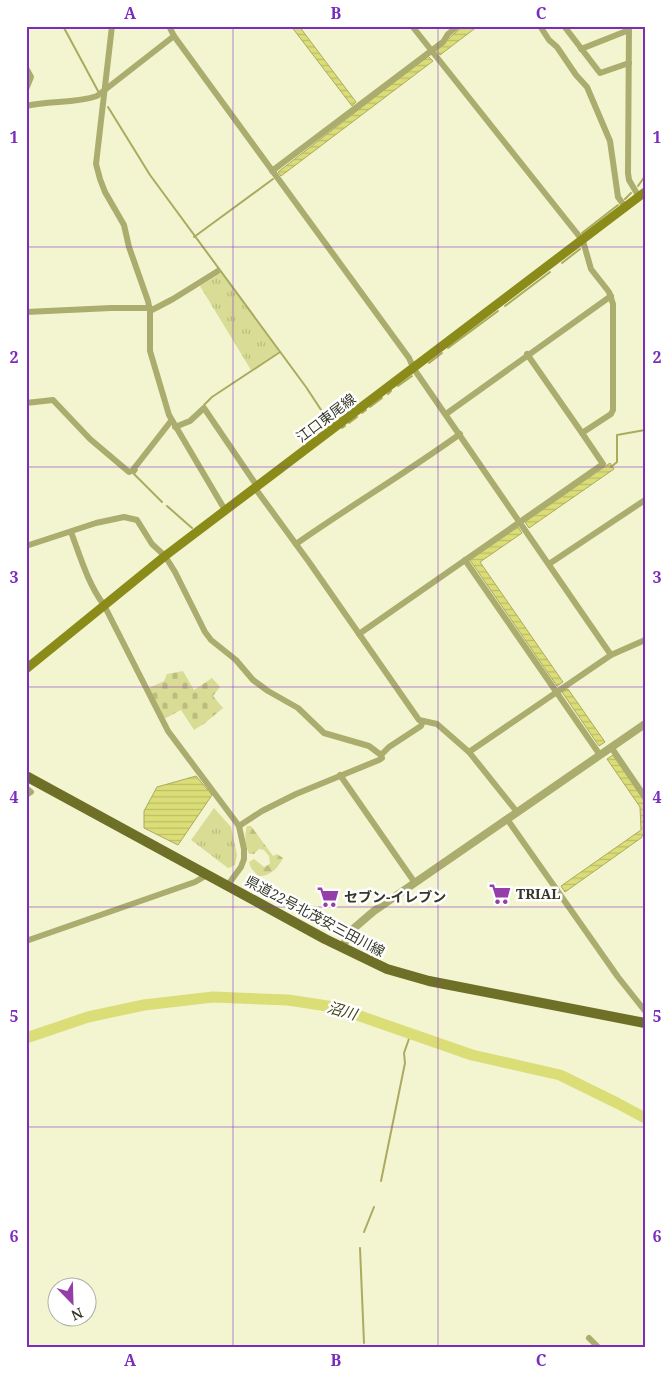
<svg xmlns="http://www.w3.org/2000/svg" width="671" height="1374" font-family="'Noto Serif','Noto Sans JP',serif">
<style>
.forest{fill:url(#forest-firs)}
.cemetery{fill:url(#cemetery-stones)}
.park{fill:url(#park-tufts)}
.water{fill:url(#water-rules);stroke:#aaab5f}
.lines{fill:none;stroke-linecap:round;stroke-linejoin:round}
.stream{stroke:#aaab5f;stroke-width:2}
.river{stroke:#dbdd77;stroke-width:11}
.minor{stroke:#abad6e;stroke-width:6}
.tertiary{stroke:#abad6e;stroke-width:8}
.secondary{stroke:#8a8b19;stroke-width:9}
.primary{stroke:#6f7027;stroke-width:10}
.grid{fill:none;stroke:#7b2cbf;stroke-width:1;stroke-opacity:0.55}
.labels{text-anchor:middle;stroke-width:5;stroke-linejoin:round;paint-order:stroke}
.street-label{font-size:14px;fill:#363728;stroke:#fff}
.poi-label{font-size:14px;font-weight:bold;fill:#363728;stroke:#fff;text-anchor:start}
.water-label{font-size:15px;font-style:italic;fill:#424217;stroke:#fff}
.neatline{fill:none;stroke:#7b2cbf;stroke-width:2}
.grid-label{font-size:16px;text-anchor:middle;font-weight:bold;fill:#7b2cbf}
</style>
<defs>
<pattern id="forest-firs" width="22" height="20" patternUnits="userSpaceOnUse" patternTransform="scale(1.25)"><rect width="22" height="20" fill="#d9dc94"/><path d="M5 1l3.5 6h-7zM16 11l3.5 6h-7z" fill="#bbbd80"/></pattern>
<pattern id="cemetery-stones" width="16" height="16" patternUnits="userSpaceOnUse" patternTransform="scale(1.25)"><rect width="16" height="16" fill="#d9dc94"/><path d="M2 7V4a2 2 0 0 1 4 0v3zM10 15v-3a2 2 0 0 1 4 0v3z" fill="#bbbd80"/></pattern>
<pattern id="park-tufts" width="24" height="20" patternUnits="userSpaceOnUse" patternTransform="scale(1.25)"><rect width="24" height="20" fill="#d9dc94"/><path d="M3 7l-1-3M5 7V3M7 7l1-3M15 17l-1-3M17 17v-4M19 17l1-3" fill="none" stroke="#bbbd80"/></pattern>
<pattern id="water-rules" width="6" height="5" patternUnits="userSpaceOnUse" patternTransform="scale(1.25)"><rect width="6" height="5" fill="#dbdd77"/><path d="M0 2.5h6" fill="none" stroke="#bdbe67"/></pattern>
</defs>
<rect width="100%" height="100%" fill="#f3f5d0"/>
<!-- forest -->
<path class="forest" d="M247 826H251L273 856 277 854 283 858C278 868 270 877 258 876L251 868 249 862 254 859 264 867 270 864 269 856 264 850 259 849 254 854H249C245 845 244 835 247 826Z"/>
<!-- cemetery -->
<polygon class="cemetery" points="183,671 194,690 212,678 220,687 213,696 223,708 205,723 194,730 181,710 164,719 149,688 164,681 167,674"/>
<!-- park -->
<g class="park">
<polygon points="221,273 279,351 251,370 200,286"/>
<polygon points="214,808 231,827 237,855 235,865 228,868 191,840"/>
</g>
<!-- water -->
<g class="water">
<polygon points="291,26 299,26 356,102 352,106"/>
<polygon points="463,26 478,26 440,55 436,50"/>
<polygon points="428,56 433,61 281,176 278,172"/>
<polygon points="610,463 614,469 529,528 525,522"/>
<polygon points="518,527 522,533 480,562 563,682 557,686 470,560"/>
<polygon points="568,689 605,742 599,746 562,692"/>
<polygon points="613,755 645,802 645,832 641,838 565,892 561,886 641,830 640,807 607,759"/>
<polygon points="196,776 212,795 178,845 144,828 144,811 157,787"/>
</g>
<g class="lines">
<!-- stream -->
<g class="stream">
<polyline points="63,26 98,91"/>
<polyline points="108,107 150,175 306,387 331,425"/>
<polyline points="638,186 645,176"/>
<polyline points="625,199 631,193"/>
<polyline points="582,233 618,205"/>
<polyline points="194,237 273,179"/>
<polyline points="562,263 580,249"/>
<polyline points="505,306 550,272"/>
<polyline points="448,348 498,311"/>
<polyline points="429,363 442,353"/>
<polyline points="398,386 412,376"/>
<polyline points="388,394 391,391"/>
<polyline points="204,405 212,397 280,352"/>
<polyline points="370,407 382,398"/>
<polyline points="362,413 366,410"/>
<polyline points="349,423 357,417"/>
<polyline points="342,428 345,426"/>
<polyline points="611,467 617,462 617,435 645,430"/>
<polyline points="137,470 134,474 162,502"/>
<polyline points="167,506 192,528"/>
<polyline points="381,1181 405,1063 404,1053 411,1033"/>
<polyline points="364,1232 374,1207"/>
<polyline points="360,1248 364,1343"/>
</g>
<!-- river -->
<polyline class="river" points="26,1038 88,1017 144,1005 213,997 288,1000 334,1007 472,1055 560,1075 617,1103 645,1118"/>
<!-- minor -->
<g class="minor">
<polyline points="112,26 96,164 100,179 105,192 124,225 129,247 148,301 150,311 150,351 169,415 225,510"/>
<polyline points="169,26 174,36 409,358 414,369 611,655"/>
<polyline points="540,26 549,40 557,47 576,75 587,87 610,141 618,197 626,208"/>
<polyline points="564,26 600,73 629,63"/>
<polyline points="629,26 628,173 629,180 639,197"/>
<polyline points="581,49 629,30"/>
<polyline points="26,68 31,77 26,89"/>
<path d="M26 106C50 100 74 104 97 96L174 36"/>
<polyline points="272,171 443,42 448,34 458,26"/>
<polyline points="150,311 173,299 218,271"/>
<polyline points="26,312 111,308 150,308"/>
<polyline points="527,354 582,433"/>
<polyline points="26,403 53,400 90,439 129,472 132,471 171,421"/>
<polyline points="446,414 611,296"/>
<polyline points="175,427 190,421 204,408 257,486"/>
<polyline points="255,488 309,562 419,720 437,724 469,752 517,812"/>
<path d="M71 532C80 556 88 584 104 605L168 731 239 826 244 849V859L241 867 227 886"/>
<path d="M296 544C350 506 406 473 460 434"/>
<polyline points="26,546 96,523 124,517 137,520 152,544 165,556 175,572 205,632 211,640 236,660 253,680 268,691 298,708 324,733 369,746 381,755 382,758 379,760 296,794 262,811 239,826"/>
<polyline points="465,560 600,755"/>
<polyline points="549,564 645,500"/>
<polyline points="359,634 603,464 582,433 611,414 613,410 613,304 609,292 591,269 583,241 412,26"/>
<polyline points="611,747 645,797"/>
<polyline points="469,752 611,655 645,640"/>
<polyline points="381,755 389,747 421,726 423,721"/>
<polyline points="340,775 415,883"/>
<polyline points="26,788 31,792 26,795"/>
<polyline points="507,819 618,977 645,1011"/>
<polyline points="26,941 195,882 207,875"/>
<polyline points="589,1338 599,1348"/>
</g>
<!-- tertiary -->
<polyline class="tertiary" points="342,947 353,929 374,911 645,724"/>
<!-- secondary -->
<polyline class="secondary" points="26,669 165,556 645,192"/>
<!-- primary -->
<polyline class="primary" points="26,776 325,939 387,969 429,981 645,1023"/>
</g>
<!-- grid -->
<path class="grid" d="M233 26V1348M438 26V1348M26 247H645M26 467H645M26 687H645M26 907H645M26 1127H645"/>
<!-- icons -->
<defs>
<g id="supermarket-bare" transform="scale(1.725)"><path d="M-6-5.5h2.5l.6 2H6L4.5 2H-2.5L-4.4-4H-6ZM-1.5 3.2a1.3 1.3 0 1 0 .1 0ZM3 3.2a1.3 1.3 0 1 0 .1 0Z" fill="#953da9" stroke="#fff" stroke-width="2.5" paint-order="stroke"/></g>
</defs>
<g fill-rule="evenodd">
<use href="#supermarket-bare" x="500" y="894"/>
<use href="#supermarket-bare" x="328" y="897"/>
</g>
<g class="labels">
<!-- street labels -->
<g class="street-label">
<text transform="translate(326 418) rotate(-37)" y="5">江口東尾線</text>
<text transform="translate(315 916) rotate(28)" y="5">県道22号北茂安三田川線</text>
</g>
<!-- poi labels -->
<g class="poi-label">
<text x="516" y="899">TRIAL</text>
<text x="344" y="902">セブン-イレブン</text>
</g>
<!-- water labels -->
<g class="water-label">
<text transform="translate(342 1011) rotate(16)" y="5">沼川</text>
</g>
</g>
<!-- border -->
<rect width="671" height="1374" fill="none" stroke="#ffffff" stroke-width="55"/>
<!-- north arrow -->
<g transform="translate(72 1302) rotate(157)"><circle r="24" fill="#ffffff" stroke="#afafa9"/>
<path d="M0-4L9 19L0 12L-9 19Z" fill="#953da9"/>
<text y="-8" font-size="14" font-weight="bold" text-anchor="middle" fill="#363728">N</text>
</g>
<rect x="28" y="28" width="616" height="1318" class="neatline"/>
<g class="grid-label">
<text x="130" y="19">A</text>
<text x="336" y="19">B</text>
<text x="541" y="19">C</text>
<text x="14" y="143">1</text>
<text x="657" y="143">1</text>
<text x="14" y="363">2</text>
<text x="657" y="363">2</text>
<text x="14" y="583">3</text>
<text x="657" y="583">3</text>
<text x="14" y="803">4</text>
<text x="657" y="803">4</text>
<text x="14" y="1022">5</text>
<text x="657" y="1022">5</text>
<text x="14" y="1242">6</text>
<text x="657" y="1242">6</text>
<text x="130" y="1366">A</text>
<text x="336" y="1366">B</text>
<text x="541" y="1366">C</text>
</g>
</svg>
